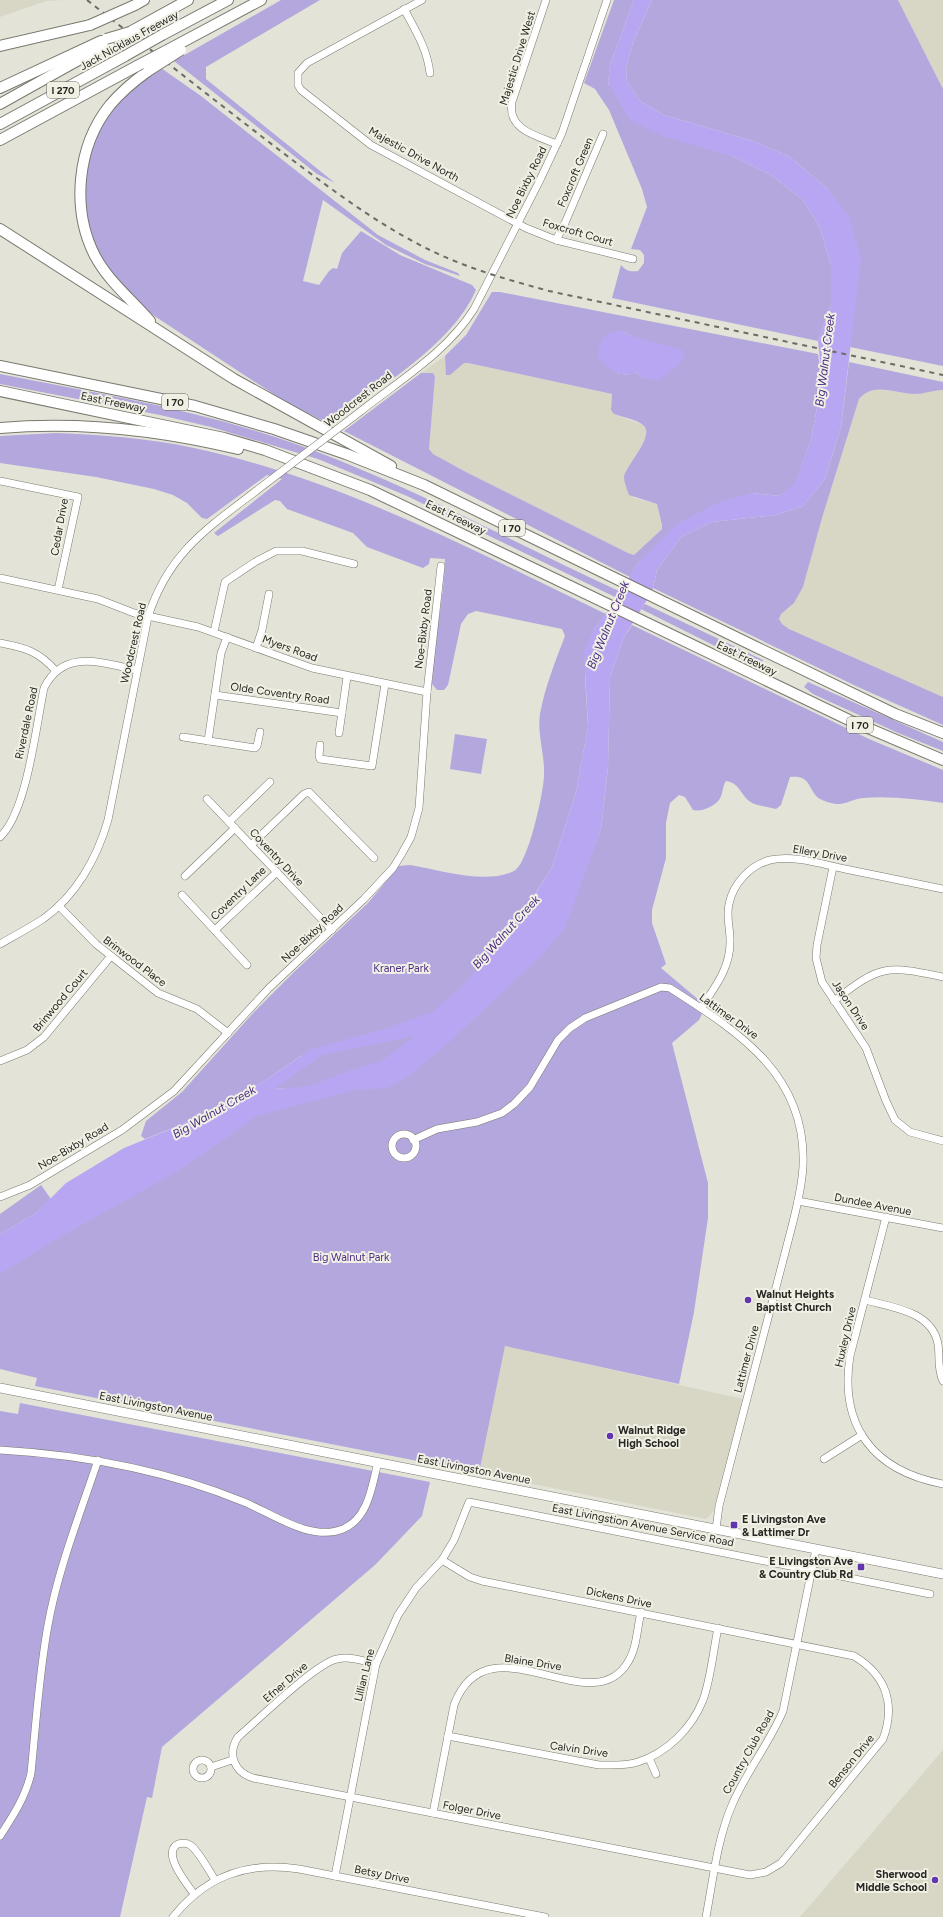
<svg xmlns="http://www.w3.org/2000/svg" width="943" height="1917" font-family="Figtree,sans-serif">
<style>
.built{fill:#d8d6c5}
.green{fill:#b4a7de;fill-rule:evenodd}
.water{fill:#b9a6f2;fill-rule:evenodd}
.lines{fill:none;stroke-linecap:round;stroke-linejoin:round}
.minor-casing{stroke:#7a7970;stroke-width:8}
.major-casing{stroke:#7a7970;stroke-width:10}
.highway-casing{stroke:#7a7970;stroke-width:12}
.minor{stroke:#fff;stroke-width:7}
.major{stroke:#fff;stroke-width:9}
.highway{stroke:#fff;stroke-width:10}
.rail{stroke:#6c6c66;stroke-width:2;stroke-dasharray:5 5;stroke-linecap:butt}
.minor-bridge-casing{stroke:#7a7970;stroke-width:8;stroke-linecap:butt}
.highway-bridge-casing{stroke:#7a7970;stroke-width:12;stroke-linecap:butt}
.minor-bridge{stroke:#fff;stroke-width:7}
.highway-bridge{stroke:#fff;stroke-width:10}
.poi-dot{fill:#6135ac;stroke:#f1f0e5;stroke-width:1.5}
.labels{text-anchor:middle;stroke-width:4;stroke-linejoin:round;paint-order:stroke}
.shield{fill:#f1f0e5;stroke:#64635d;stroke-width:1}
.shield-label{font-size:10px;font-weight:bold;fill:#272723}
.street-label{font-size:11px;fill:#272723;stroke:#f1f0e5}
.park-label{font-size:11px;fill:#4e3087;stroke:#f1f0e5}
.poi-label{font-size:11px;font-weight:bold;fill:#272723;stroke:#f1f0e5;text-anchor:start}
.water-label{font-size:12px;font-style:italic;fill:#4b2c83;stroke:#f1f0e5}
</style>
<rect width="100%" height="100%" fill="#e3e3d8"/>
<!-- built -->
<g class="built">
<polygon points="0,0 64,0 46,1 0,17"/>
<polygon points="898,0 943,0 943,89"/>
<polygon points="445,356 445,360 450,375 464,363 468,363 612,394 611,410 614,414 643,425 646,429 646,438 624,476 634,498 657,504 662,525 662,529 634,555 628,553 466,472 433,454 429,449 435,377 421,373"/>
<polygon points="878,389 906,393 943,390 943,697 789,629 782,624 779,619 781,614 794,603 803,587 822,518 859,399 864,393"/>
<polygon points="505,1346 743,1399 713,1512 706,1519 479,1473"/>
<polygon points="943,1750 943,1917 799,1917 800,1917"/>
</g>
<!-- green -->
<g class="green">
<polygon points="281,0 320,0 206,67 206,79 335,183 317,174 174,61"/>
<path d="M614 0H634L610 65 608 84 734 157 771 175 803 200 820 228 831 265V305L818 341 612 298 621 265C626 271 630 272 638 271L644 263V255L640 250 631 249 647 207 642 189 609 110 595 89 584 83Z"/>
<polygon points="652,0 898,0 943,89 943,366 850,347 851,327 828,189 790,157 753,141 664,115 640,101 627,81 626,67 633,43"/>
<path d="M161 68 201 96 378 235 425 260 458 273 460 276 425 264 386 245 323 200 303 281 319 285 329 271 333 268 337 269 342 253 361 231 400 255 472 285 476 290C451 347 379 385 332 425L290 405 156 317C140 305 124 291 112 275 74 224 75 146 120 100 132 88 147 77 161 68Z"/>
<path d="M492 292H500L818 354 822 380 811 440 795 484 780 496 752 493 638 563 630 577 344 431 421 373H433L435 377 429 449 433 454 466 472 628 553 634 555 662 529V525L657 504 629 495C627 489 624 483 624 477 626 465 656 435 643 425 636 419 622 417 614 414L611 410 612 394 468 363H464L450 375H446L445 356 466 335ZM623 331 632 336 644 378 635 372 626 375 617 373Z"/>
<path d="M849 362 943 382V390C933 390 924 394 915 394 896 394 874 381 859 399L822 518 803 587 794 603 781 614 779 619 782 624 789 629 943 697V725L858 687 653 588 657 570 681 537 712 522 776 515 803 506 825 479 841 427Z"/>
<path d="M0 374C102 394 206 411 304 447 413 487 515 543 621 592L617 598 407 496 318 459 211 427 160 415 0 384Z"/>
<path d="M56 433C102 435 149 438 194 448 340 479 472 550 606 614L594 629 585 676 588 727 576 792 552 867 525 910 586 868 601 829 608 767 610 677 624 637 632 625 869 739 943 770V803C917 799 889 796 863 798 852 799 842 807 831 803 827 802 819 799 817 797 807 786 810 775 790 777L781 805 776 809C768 807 756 806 749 801 740 793 739 783 726 781 722 787 723 795 719 800 713 807 701 812 693 810L685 797 679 795 670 803 666 823V858L652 910V923L666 964 661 968 706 1006 699 1020 672 1043 708 1183V1218L694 1312 679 1384 505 1346 479 1473 35 1386 37 1378 0 1369V1255L290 1088 273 1089 302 1055 266 1080 200 1117 145 1139 141 1136 146 1121 182 1092 254 1012 294 972 368 903 399 866 410 865C440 870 486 885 514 871 528 865 544 791 544 775 545 755 537 734 540 714 545 687 555 662 565 636L562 629 476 611 468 614 461 624 448 685 444 690H437L432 684C433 642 444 601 445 559L430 558 429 564 423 568 367 547 353 533 287 509 280 501 275 500 218 536 214 533 282 479 267 475 207 519 202 518 187 503 173 495 154 489 96 477 0 463V436Z"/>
<polygon points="645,604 763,660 759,668 641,609"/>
<polygon points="808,682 943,742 943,751 898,733 813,694 804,687"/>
<polygon points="455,734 487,739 481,774 450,769"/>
<polygon points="41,1185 51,1199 36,1213 0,1234 0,1214"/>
<polygon points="20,1403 430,1482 422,1516 375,1565 162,1747 152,1798 147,1797 120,1917 0,1917 0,1411 18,1414"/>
</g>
<!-- water -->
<g class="water">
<path d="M634 0H652L633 43 626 67 627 81 640 101 664 115 753 141 790 157 828 189 849 217 861 258 841 427 825 479 803 506 776 515 712 522 681 537 657 570 652 592 624 637 610 677 608 767 601 829 565 928 539 958 446 1045 404 1080 386 1088 354 1090 257 1116 180 1170 60 1237 0 1274V1234L36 1213 66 1183 124 1148 200 1117 266 1080 311 1049 385 1029 432 1012 464 984 513 930 552 867 576 792 588 727 584 652 594 629 615 601 638 563 677 524 719 502 752 493 780 496 795 483 811 440 822 380 818 341 831 305V265L820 228 803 200 771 175 734 157 663 136 630 120 608 83 610 65ZM415 1036 381 1061 351 1070 310 1086 274 1089 322 1055Z"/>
<path d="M615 331H623L632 336 682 350 685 354 679 365 658 380 644 378 635 372C622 381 605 366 598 357L599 347 605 335Z"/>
</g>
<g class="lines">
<!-- minor casing -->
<g class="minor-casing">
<g id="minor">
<polyline points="422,0 307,63 298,73 298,85 301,90 371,145 526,228 556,240 633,259"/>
<path d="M546 0 512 102C507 130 537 136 557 144"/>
<path d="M404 9C416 31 427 49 430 73"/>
<polyline points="556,240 565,223 603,134"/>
<path d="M361 411C400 380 447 352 474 309L539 182 562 133 607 0"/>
<polyline points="0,481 78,497 58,590"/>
<polyline points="0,578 98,599 134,613 198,627 312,668 427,692"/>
<polyline points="214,632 225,582 255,562 276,551 302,551 354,564"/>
<path d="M0 643C26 648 38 651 56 671"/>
<polyline points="256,648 262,630 269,594"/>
<polyline points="215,695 342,713"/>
<polyline points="339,733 347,677"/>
<polyline points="183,737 255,748 257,746 260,732"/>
<polyline points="208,741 221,653 227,637"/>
<polyline points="320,745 319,756 320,759 372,766 385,684"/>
<polyline points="207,799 332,930"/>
<polyline points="229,822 270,782"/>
<path d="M0 837C27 812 36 726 44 688 64 648 102 663 137 670"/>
<polyline points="251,845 304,794 309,792 374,858"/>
<polyline points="833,867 817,945 816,958 822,982 866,1048 886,1101 895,1120 910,1132 943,1141"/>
<polyline points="185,876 235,828"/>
<polyline points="182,895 247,965"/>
<polyline points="59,906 96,944 158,993 197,1009 228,1033"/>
<polyline points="215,930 277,872"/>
<path d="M0 944C14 936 29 928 43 919 76 896 97 858 108 820L148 617C168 554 206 529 256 491"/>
<path d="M834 1001C880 965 886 965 943 977"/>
<path d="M701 1008C715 987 731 967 730 940 730 927 726 917 729 904 733 884 750 865 770 860 795 855 821 864 845 869 878 876 910 882 943 889"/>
<polyline points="0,1061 27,1050 44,1037 111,956"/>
<circle cx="404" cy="1146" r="12"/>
<path d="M413 1140 437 1129 477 1122 502 1113 514 1104 530 1087 558 1040 570 1028 585 1018 661 987 670 988C738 1032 807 1074 803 1166 802 1187 797 1206 792 1226L719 1506 716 1529"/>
<polyline points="0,1197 30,1185 122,1130 174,1091 269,988 364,899 393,868 401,855 411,837 419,808 427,692 441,566"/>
<polyline points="798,1201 943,1228"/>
<path d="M886 1217 850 1356C839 1427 874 1471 943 1484"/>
<path d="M865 1300C891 1307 932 1311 938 1344 940 1357 937 1369 943 1381"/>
<path d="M0 1450C84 1455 166 1470 244 1502 273 1514 311 1542 343 1529 369 1518 372 1485 378 1462"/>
<polyline points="824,1459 862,1435"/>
<path d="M376 1664C364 1661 350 1656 337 1659 316 1663 258 1720 238 1737 227 1754 234 1772 253 1778L750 1875 766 1872 781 1863 883 1739C896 1704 886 1675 854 1656L482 1581 470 1577 442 1560"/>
<path d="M448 1736 599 1765C612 1765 626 1766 638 1762 667 1753 692 1728 703 1700 711 1678 713 1652 718 1628"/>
<polyline points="649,1758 656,1774"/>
<circle cx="202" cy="1769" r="9"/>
<polyline points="211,1767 232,1760"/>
<path d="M433 1813 454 1705C488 1615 591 1725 628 1662 637 1648 637 1628 641 1612"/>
<path d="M0 1836C13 1816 26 1796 31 1773 36 1724 39 1674 48 1625 58 1569 80 1514 98 1460"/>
<polyline points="335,1876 376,1664 398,1615 416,1588 442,1560 454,1540 469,1502 930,1594"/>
<path d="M194 1894C187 1884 161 1853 178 1844 182 1843 187 1843 190 1845 199 1851 209 1871 215 1880"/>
<path d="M173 1917C206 1876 247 1861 299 1869L545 1917"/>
<path d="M706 1917C713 1880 717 1840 732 1805 746 1772 769 1744 783 1711L816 1549"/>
</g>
</g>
<!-- major casing -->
<g class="major-casing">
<polyline id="major" points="0,1388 943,1574"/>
</g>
<!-- highway casing -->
<g class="highway-casing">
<g id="highway">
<polyline points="135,5 144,0"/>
<polyline points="130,32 188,0"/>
<polyline points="162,35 228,0"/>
<polyline points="0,46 90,25"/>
<polyline points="175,46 261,0"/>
<path d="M148 71C134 81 121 92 110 105 77 146 71 209 95 256 109 282 131 299 150 321"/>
<polyline points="0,88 101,41"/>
<polyline points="0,104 109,43"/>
<polyline points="0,124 125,56"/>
<polyline points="0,140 137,66"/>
<polyline points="0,229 234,379 391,466"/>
<polyline points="0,366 195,406 274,429 346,454 424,485 756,647 895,714 943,733"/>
<polyline points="0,391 224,438 265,450 370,490 849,720 943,760"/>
<path d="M0 428C81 421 159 430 238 449"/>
</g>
</g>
<!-- minor -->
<use href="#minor" class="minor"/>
<!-- major -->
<use href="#major" class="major"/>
<!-- highway -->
<use href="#highway" class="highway"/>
<!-- rail -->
<path class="rail" d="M87 0C151 50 214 100 278 149 327 186 376 224 432 251 469 269 509 280 549 291L943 375"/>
<!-- minor-bridge casing -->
<g class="minor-bridge-casing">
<polyline id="minor-bridge" points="256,491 361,411"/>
</g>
<!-- highway-bridge casing -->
<g class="highway-bridge-casing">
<g id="highway-bridge">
<polyline points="90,25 135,5"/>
<polyline points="106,39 130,32"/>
<polyline points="125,56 162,35"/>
<polyline points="137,66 175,46"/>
<polyline points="148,71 181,50"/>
</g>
</g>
<!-- minor-bridge -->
<use href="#minor-bridge" class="minor-bridge"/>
<!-- highway-bridge -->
<use href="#highway-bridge" class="highway-bridge"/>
</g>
<!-- markers -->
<g class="poi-dot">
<circle cx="748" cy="1300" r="4"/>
<circle cx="610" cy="1436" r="4"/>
<rect x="730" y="1521" width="8" height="8" rx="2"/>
<rect x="857" y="1563" width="8" height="8" rx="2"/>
<circle cx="935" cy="1880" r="4"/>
</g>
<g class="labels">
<!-- shield labels -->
<g class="shield">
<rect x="47" y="82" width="32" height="16" rx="3"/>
<rect x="162" y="394" width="26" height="16" rx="3"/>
<rect x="499" y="520" width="26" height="16" rx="3"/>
<rect x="847" y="717" width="26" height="16" rx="3"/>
</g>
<g class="shield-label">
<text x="63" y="94">I 270</text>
<text x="175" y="406">I 70</text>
<text x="512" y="532">I 70</text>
<text x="860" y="729">I 70</text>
</g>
<!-- street labels -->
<g class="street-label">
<text transform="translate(129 40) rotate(-29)" y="4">Jack Nicklaus Freeway</text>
<text transform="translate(517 58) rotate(-73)" y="4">Majestic Drive West</text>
<text transform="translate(414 154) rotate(29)" y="4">Majestic Drive North</text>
<text transform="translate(575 172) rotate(-67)" y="4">Foxcroft Green</text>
<text transform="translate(526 182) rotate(-64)" y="4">Noe Bixby Road</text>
<text transform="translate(578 232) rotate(16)" y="4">Foxcroft Court</text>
<text transform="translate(358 399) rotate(-38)" y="4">Woodcrest Road</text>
<text transform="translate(113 402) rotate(12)" y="4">East Freeway</text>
<text transform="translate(456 517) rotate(26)" y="4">East Freeway</text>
<text transform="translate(59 527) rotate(-80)" y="4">Cedar Drive</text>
<text transform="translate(423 629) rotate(-83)" y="4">Noe-Bixby Road</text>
<text transform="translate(133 643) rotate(-77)" y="4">Woodcrest Road</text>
<text transform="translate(290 648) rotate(20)" y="4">Myers Road</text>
<text transform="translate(747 658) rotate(26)" y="4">East Freeway</text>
<text transform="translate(280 693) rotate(8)" y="4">Olde Coventry Road</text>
<text transform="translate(26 723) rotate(-78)" y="4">Riverdale Road</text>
<text transform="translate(820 853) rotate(10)" y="4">Ellery Drive</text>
<text transform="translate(277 857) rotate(47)" y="4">Coventry Drive</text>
<text transform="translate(238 893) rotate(-44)" y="4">Coventry Lane</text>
<text transform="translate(312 933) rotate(-43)" y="4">Noe-Bixby Road</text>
<text transform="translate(135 961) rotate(37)" y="4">Brinwood Place</text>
<text transform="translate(60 1000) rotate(-50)" y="4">Brinwood Court</text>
<text transform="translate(851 1005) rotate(56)" y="4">Jason Drive</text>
<text transform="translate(729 1016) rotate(36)" y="4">Lattimer Drive</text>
<text transform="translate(73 1146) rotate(-31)" y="4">Noe-Bixby Road</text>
<text transform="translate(873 1204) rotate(11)" y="4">Dundee Avenue</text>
<text transform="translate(845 1337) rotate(-77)" y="4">Huxley Drive</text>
<text transform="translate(746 1359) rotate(-75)" y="4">Lattimer Drive</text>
<text transform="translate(156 1406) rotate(11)" y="4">East Livingston Avenue</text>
<text transform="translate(474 1469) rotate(11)" y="4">East Livingston Avenue</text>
<text transform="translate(643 1525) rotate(11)" y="4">East Livingstion Avenue Service Road</text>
<text transform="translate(619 1597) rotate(12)" y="4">Dickens Drive</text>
<text transform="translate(533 1662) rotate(9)" y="4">Blaine Drive</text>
<text transform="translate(364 1675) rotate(-76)" y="4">Lillian Lane</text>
<text transform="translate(285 1682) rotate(-41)" y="4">Efner Drive</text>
<text transform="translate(579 1749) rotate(8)" y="4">Calvin Drive</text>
<text transform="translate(748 1752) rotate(-61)" y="4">Country Club Road</text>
<text transform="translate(851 1761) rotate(-51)" y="4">Benson Drive</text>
<text transform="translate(472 1810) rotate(11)" y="4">Folger Drive</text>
<text transform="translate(382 1874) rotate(11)" y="4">Betsy Drive</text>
</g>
<!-- park labels -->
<g class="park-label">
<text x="401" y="972">Kraner Park</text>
<text x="351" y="1261">Big Walnut Park</text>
</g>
<!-- poi labels -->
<g class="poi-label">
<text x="756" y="1298">Walnut Heights<tspan x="756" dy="13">Baptist Church</tspan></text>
<text x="618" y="1434">Walnut Ridge<tspan x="618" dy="13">High School</tspan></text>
<text x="742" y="1523">E Livingston Ave<tspan x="742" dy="13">&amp; Lattimer Dr</tspan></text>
<text x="853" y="1565" text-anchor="end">E Livingston Ave<tspan x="853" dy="13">&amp; Country Club Rd</tspan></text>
<text x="927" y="1878" text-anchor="end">Sherwood<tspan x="927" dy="13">Middle School</tspan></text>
</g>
<!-- water labels -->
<g class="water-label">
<text transform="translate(825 360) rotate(-83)" y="4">Big Walnut Creek</text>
<text transform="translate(608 625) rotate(-68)" y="4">Big Walnut Creek</text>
<text transform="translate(506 932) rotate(-48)" y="4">Big Walnut Creek</text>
<text transform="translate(214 1112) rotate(-30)" y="4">Big Walnut Creek</text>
</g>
</g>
</svg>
